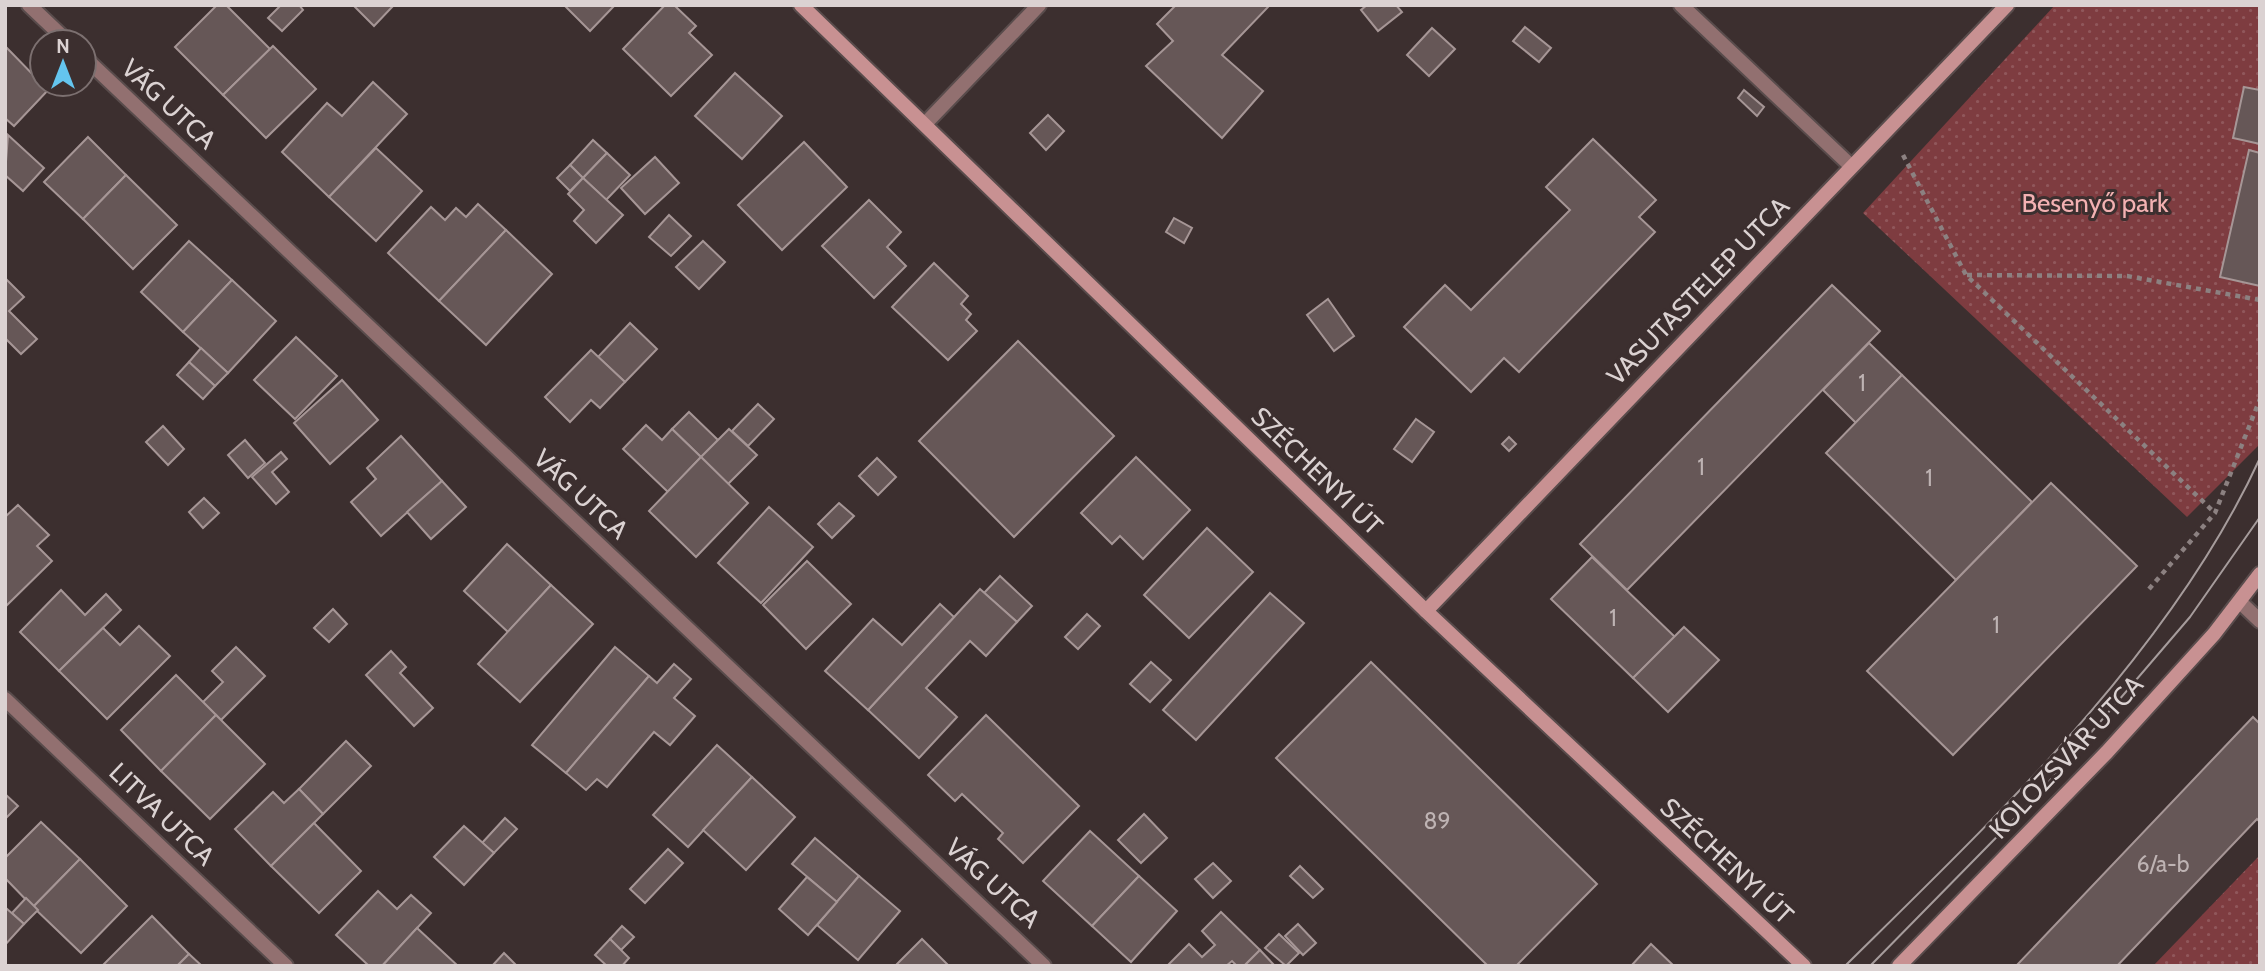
<svg xmlns="http://www.w3.org/2000/svg" width="2265" height="971" font-family="Cabin,sans-serif">
<style>
.park{fill:url(#park-dots)}
.building{fill:#665757;stroke:#a69696;stroke-width:2}
.lines{fill:none;stroke-linecap:round;stroke-linejoin:round}
.street-casing{stroke:#594c4c;stroke-width:18}
.secondary-casing{stroke:#594c4c;stroke-width:18}
.path{stroke:#8c8181;stroke-width:4.5;stroke-dasharray:5 5;stroke-linecap:butt}
.street{stroke:#927070;stroke-width:14}
.secondary{stroke:#c89192;stroke-width:14}
.tram{stroke:#a69c9c;stroke-width:2}
.labels{text-anchor:middle;stroke-width:6;stroke-linejoin:round;paint-order:stroke}
.number-label{font-size:23px;fill:#beb3b3}
.street-label{font-size:26px;fill:#dbd2d2;stroke:#3c2f2f}
.park-label{font-size:26px;fill:#f3b1b2;stroke:#3c2f2f}
</style>
<defs>
<pattern id="park-dots" width="8" height="8" patternUnits="userSpaceOnUse" patternTransform="scale(1.75)"><rect width="8" height="8" fill="#7e3c40"/><path d="M2 2h.1M6 6h.1" fill="none" stroke="#90575b" stroke-width="1.8" stroke-linecap="round"/></pattern>
</defs>
<rect width="100%" height="100%" fill="#3c2f2f"/>
<!-- park -->
<g class="park">
<polygon points="2055,5 2260,5 2260,444 2187,517 1863,213"/>
<polygon points="2260,855 2260,966 2153,966"/>
</g>
<!-- building -->
<g class="building">
<polygon points="217,5 226,5 270,49 223,95 175,47"/>
<polygon points="281,5 299,5 303,10 282,31 268,18"/>
<polygon points="353,5 394,5 374,26"/>
<polygon points="564,5 615,5 590,31"/>
<polygon points="665,5 674,5 696,26 689,33 712,55 671,96 623,49"/>
<polygon points="1176,5 1270,5 1222,55 1263,91 1222,138 1146,66 1173,41 1157,24"/>
<polygon points="1367,5 1396,5 1402,12 1378,31 1361,10"/>
<polygon points="1525,27 1551,48 1539,62 1513,41"/>
<polygon points="1432,28 1455,49 1429,76 1407,55"/>
<polygon points="5,46 42,84 50,88 14,126 5,118"/>
<polygon points="273,46 316,89 266,138 223,95"/>
<polygon points="735,73 782,116 742,159 695,116"/>
<polygon points="373,82 407,114 329,197 282,152 327,103 342,116"/>
<polygon points="2244,87 2260,90 2260,144 2233,138"/>
<polygon points="1744,90 1764,107 1757,116 1738,98"/>
<polygon points="1048,115 1064,131 1046,150 1030,133"/>
<polygon points="8,135 44,168 23,191 5,175"/>
<polygon points="88,137 126,175 83,219 44,182"/>
<polygon points="1593,139 1656,200 1639,217 1655,232 1519,372 1504,358 1471,392 1404,327 1445,285 1471,310 1570,210 1546,187"/>
<polygon points="593,140 607,153 583,178 570,165"/>
<polygon points="804,142 847,187 782,250 738,205"/>
<polygon points="376,148 422,191 376,241 329,197"/>
<polygon points="2249,150 2260,153 2260,286 2220,277"/>
<polygon points="607,153 630,175 606,200 583,178"/>
<polygon points="655,157 679,183 645,214 621,188"/>
<polygon points="570,165 583,178 570,191 557,178"/>
<polygon points="126,175 177,225 133,269 83,219"/>
<polygon points="583,178 623,215 596,243 574,221 584,210 568,194"/>
<polygon points="869,200 901,232 887,247 906,266 874,298 822,246"/>
<polygon points="478,204 506,230 439,301 388,253 431,207 445,220 456,208 466,217"/>
<polygon points="669,215 691,236 671,256 649,237"/>
<polygon points="1174,218 1192,228 1184,243 1166,232"/>
<polygon points="506,230 552,274 486,345 439,301"/>
<polygon points="189,241 232,280 183,332 141,292"/>
<polygon points="703,241 725,262 699,289 676,267"/>
<polygon points="934,263 968,296 961,304 971,314 966,320 977,331 948,360 892,307"/>
<polygon points="5,278 24,297 9,311 37,339 21,354 5,338"/>
<polygon points="232,280 276,321 228,373 183,332"/>
<polygon points="1832,285 1880,331 1627,590 1580,544"/>
<polygon points="1328,299 1354,336 1334,351 1307,315"/>
<polygon points="630,323 657,349 625,382 598,357"/>
<polygon points="296,337 337,376 295,419 254,380"/>
<polygon points="1018,341 1114,436 1014,537 919,441"/>
<polygon points="1869,343 1902,375 1856,423 1823,390"/>
<polygon points="201,348 228,373 215,386 189,362"/>
<polygon points="591,350 625,382 600,408 591,400 570,422 545,397"/>
<polygon points="189,362 215,386 203,399 177,375"/>
<polygon points="1902,375 2032,502 1956,580 1826,453"/>
<polygon points="342,380 378,420 330,464 294,423"/>
<polygon points="758,404 774,419 748,446 732,431"/>
<polygon points="689,412 718,440 701,457 672,429"/>
<polygon points="1416,419 1434,432 1412,462 1394,449"/>
<polygon points="646,425 662,440 672,429 701,457 668,492 623,449"/>
<polygon points="163,426 184,449 168,465 146,442"/>
<polygon points="729,429 757,455 728,484 701,457"/>
<polygon points="401,436 442,481 381,536 351,502 376,479 367,468"/>
<polygon points="1509,437 1516,444 1509,451 1502,444"/>
<polygon points="245,440 265,463 248,478 228,455"/>
<polygon points="281,452 287,459 272,472 289,492 276,504 252,477"/>
<polygon points="701,457 748,503 696,557 649,511"/>
<polygon points="1136,457 1190,510 1143,559 1120,536 1112,544 1081,513"/>
<polygon points="877,458 896,477 878,495 859,476"/>
<polygon points="442,481 466,507 431,539 407,512"/>
<polygon points="2051,483 2137,566 1953,755 1867,671"/>
<polygon points="204,498 219,513 203,528 189,512"/>
<polygon points="839,503 854,516 832,538 818,524"/>
<polygon points="18,505 49,535 37,546 52,561 5,607 5,517"/>
<polygon points="769,507 813,547 761,603 718,563"/>
<polygon points="1207,528 1253,572 1189,638 1144,595"/>
<polygon points="507,544 551,585 508,632 464,591"/>
<polygon points="1592,557 1675,637 1633,678 1551,599"/>
<polygon points="807,561 851,604 806,649 763,605"/>
<polygon points="1000,576 1032,606 1017,622 984,593"/>
<polygon points="551,585 593,624 520,702 478,664"/>
<polygon points="980,589 1017,622 986,656 970,641 926,688 957,717 919,758 868,710"/>
<polygon points="61,590 85,615 106,594 121,610 59,671 20,632"/>
<polygon points="1270,593 1304,623 1196,740 1163,710"/>
<polygon points="940,604 954,617 868,710 825,671 873,619 902,645"/>
<polygon points="333,609 347,624 329,642 314,628"/>
<polygon points="1087,614 1100,626 1078,649 1065,637"/>
<polygon points="139,626 170,656 107,719 59,671 103,628 120,645"/>
<polygon points="1684,627 1719,660 1668,712 1633,678"/>
<polygon points="236,647 265,676 221,720 203,702 223,682 212,671"/>
<polygon points="615,647 649,676 566,773 532,745"/>
<polygon points="391,651 406,667 400,673 433,708 414,726 366,675"/>
<polygon points="1151,662 1171,680 1150,702 1130,684"/>
<polygon points="1371,662 1597,884 1516,966 1488,966 1276,758"/>
<polygon points="674,664 691,679 674,698 695,716 670,745 654,732 607,787 597,779 586,790 566,773 649,676 657,683"/>
<polygon points="176,675 216,715 161,771 121,730"/>
<polygon points="216,715 265,764 210,819 161,771"/>
<polygon points="986,715 1079,806 1023,863 998,839 1003,833 962,794 955,801 928,775"/>
<polygon points="2253,717 2260,724 2260,822 2257,819 2117,966 2016,966"/>
<polygon points="346,741 371,766 323,814 299,789"/>
<polygon points="717,745 752,777 688,847 653,815"/>
<polygon points="752,777 795,817 746,870 703,830"/>
<polygon points="299,789 323,814 271,866 235,829 273,792 284,803"/>
<polygon points="5,794 18,806 5,819"/>
<polygon points="1144,814 1167,838 1141,863 1118,840"/>
<polygon points="505,818 517,829 494,853 482,843"/>
<polygon points="41,822 80,859 33,907 5,878 5,858"/>
<polygon points="314,823 361,871 319,913 271,866"/>
<polygon points="464,826 494,853 464,885 434,857"/>
<polygon points="1090,831 1139,876 1092,926 1043,881"/>
<polygon points="815,838 859,876 837,902 792,864"/>
<polygon points="668,849 683,863 645,903 630,889"/>
<polygon points="80,859 127,906 81,953 33,907"/>
<polygon points="1213,863 1231,881 1213,898 1195,879"/>
<polygon points="1300,866 1323,889 1313,898 1290,876"/>
<polygon points="859,876 900,911 858,960 817,925"/>
<polygon points="1139,876 1177,911 1131,962 1092,926"/>
<polygon points="807,877 837,902 808,935 779,909"/>
<polygon points="378,891 397,909 411,895 431,913 382,966 369,966 336,935"/>
<polygon points="26,898 38,910 24,924 12,913"/>
<polygon points="6,908 24,924 5,945 5,909"/>
<polygon points="1221,912 1260,950 1244,966 1237,966 1232,961 1226,966 1167,966 1189,944 1202,957 1215,945 1202,931"/>
<polygon points="152,916 189,954 177,966 102,966"/>
<polygon points="1298,924 1316,943 1303,955 1285,936"/>
<polygon points="622,926 634,937 621,950 610,939"/>
<polygon points="417,928 458,966 382,966"/>
<polygon points="1279,934 1299,953 1286,966 1265,948"/>
<polygon points="610,939 629,958 622,966 607,966 595,955"/>
<polygon points="922,939 949,966 895,966"/>
<polygon points="1651,944 1674,966 1631,966"/>
<polygon points="1260,950 1275,966 1244,966"/>
<polygon points="504,953 517,966 492,966"/>
<polygon points="189,954 202,966 177,966"/>
</g>
<g class="lines">
<!-- street casing -->
<g class="street-casing">
<g id="street">
<polyline points="29,5 68,42"/>
<polyline points="1681,5 1851,166"/>
<polyline points="84,57 1044,966"/>
<polyline points="925,124 1039,5"/>
<polyline points="2240,602 2260,621"/>
<polyline points="5,699 286,966"/>
</g>
</g>
<!-- secondary casing -->
<g class="secondary-casing">
<g id="secondary">
<polyline points="801,5 1426,611 1804,966"/>
<polyline points="1426,611 2007,5"/>
<polyline points="1899,966 2107,752 2214,634 2260,574"/>
</g>
</g>
<!-- path -->
<g class="path">
<polyline points="1903,155 1966,275 2215,513"/>
<polyline points="1967,275 2127,276 2260,300"/>
<polyline points="2149,589 2215,513 2260,399"/>
</g>
<!-- street -->
<use href="#street" class="street"/>
<!-- secondary -->
<use href="#secondary" class="secondary"/>
<!-- tram -->
<g class="tram">
<path d="M1845 966C1996 817 2171 652 2260 458"/>
<polyline points="1870,966 2035,798 2190,617 2260,517"/>
</g>
</g>
<g class="labels">
<!-- number labels -->
<g class="number-label">
<text x="1862" y="391">1</text>
<text x="1701" y="475">1</text>
<text x="1929" y="486">1</text>
<text x="1613" y="626">1</text>
<text x="1996" y="633">1</text>
<text x="1437" y="829">89</text>
<text x="2163" y="872">6/a-b</text>
</g>
<!-- street labels -->
<g class="street-label">
<text transform="translate(169 104) rotate(43)" y="9">VÁG UTCA</text>
<text transform="translate(1698 291) rotate(-46)" y="9">VASUTASTELEP UTCA</text>
<text transform="translate(1317 471) rotate(44)" y="9">SZÉCHENYI ÚT</text>
<text transform="translate(581 494) rotate(43)" y="9">VÁG UTCA</text>
<text transform="translate(2066 757) rotate(-47)" y="9">KOLOZSVÁR UTCA</text>
<text transform="translate(162 814) rotate(44)" y="9">LITVA UTCA</text>
<text transform="translate(1727 861) rotate(43)" y="9">SZÉCHENYI ÚT</text>
<text transform="translate(993 883) rotate(43)" y="9">VÁG UTCA</text>
</g>
<!-- park labels -->
<g class="park-label">
<text x="2095" y="212">Besenyő park</text>
</g>
</g>
<!-- border -->
<rect width="2265" height="971" fill="none" stroke="#dbd2d2" stroke-width="14"/>
<!-- north arrow -->
<g transform="translate(63 63)"><circle r="33" fill="#3c2f2f" stroke="#7c7070" stroke-width="2"/>
<path d="M0-5L12 26L0 18L-12 26Z" fill="#64c5ee"/>
<text y="-10" font-size="19" font-weight="bold" text-anchor="middle" fill="#dbd2d2">N</text>
</g>
</svg>
